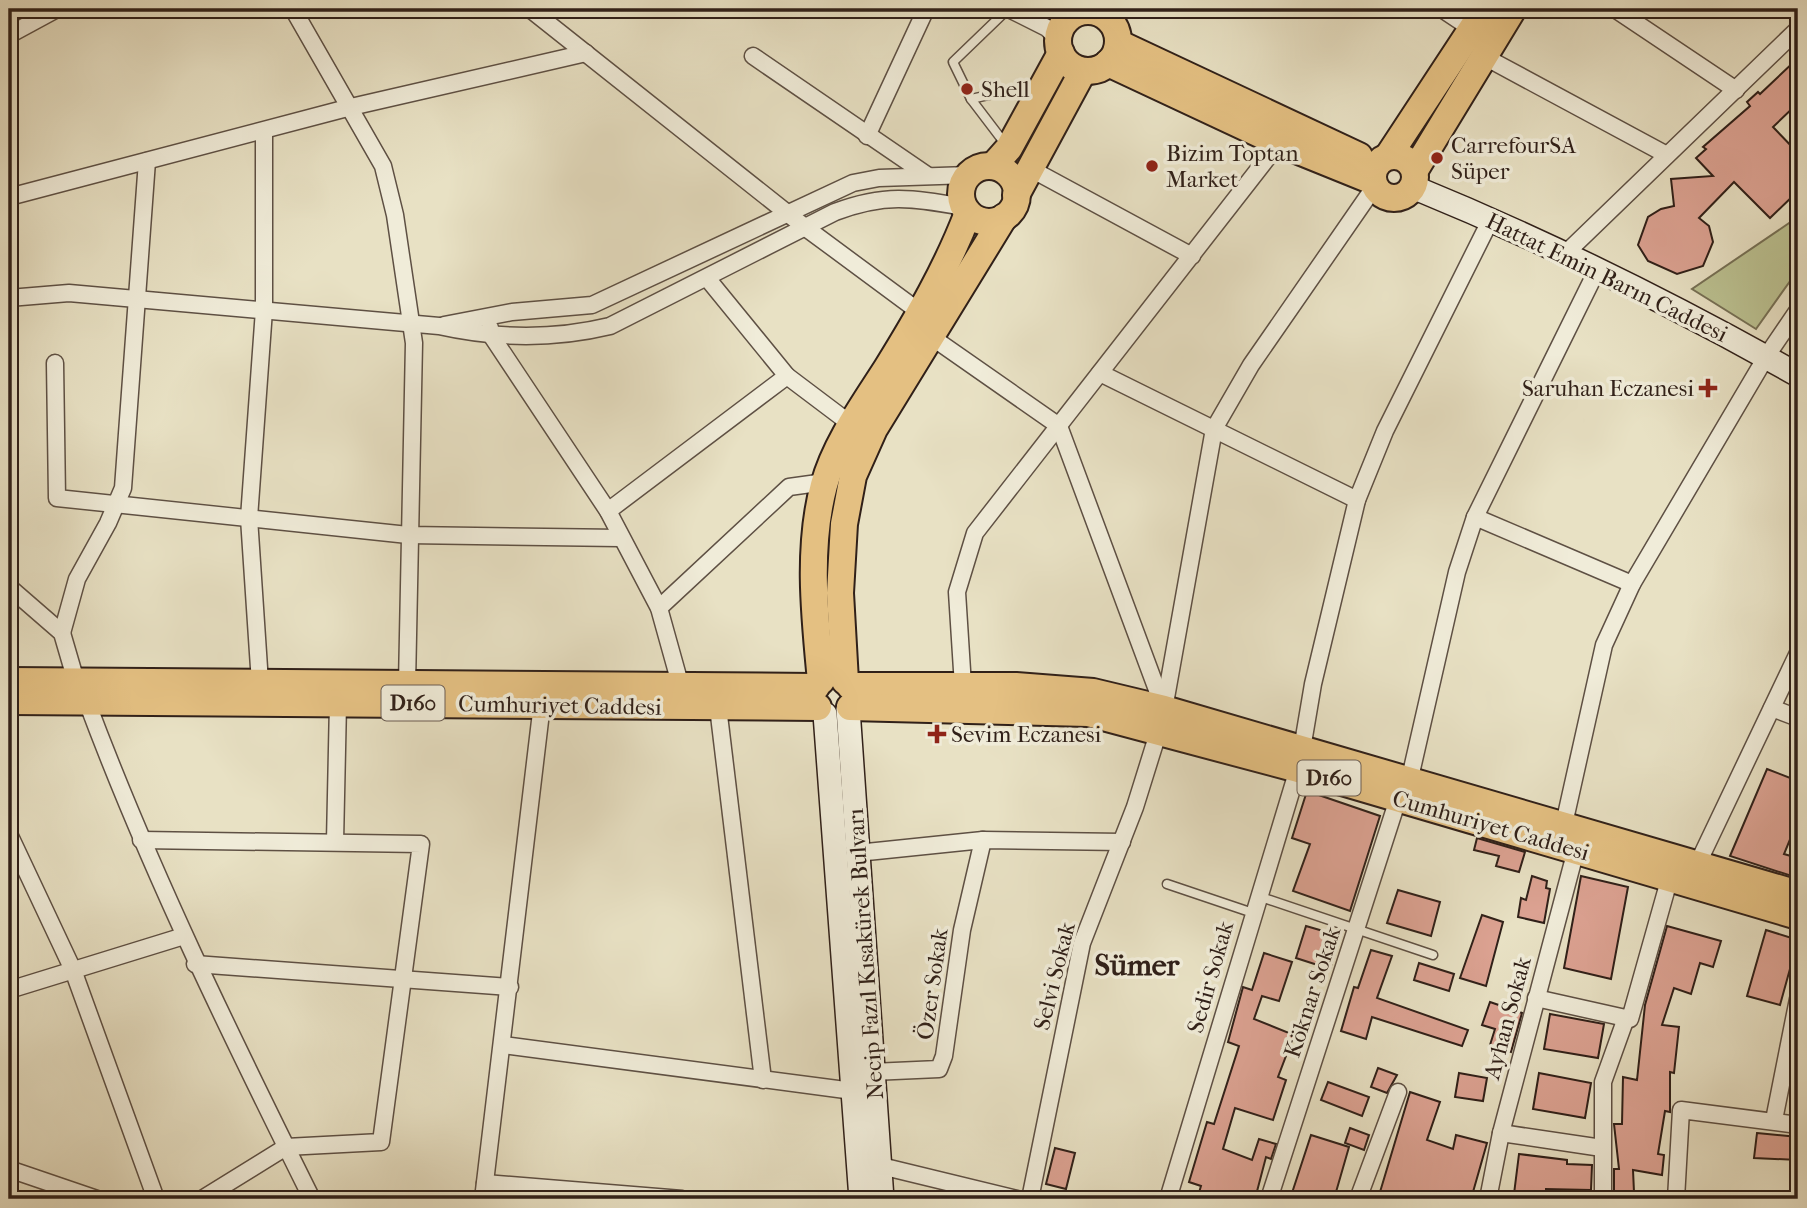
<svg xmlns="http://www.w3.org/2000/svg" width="1807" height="1208" font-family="'IM FELL French Canon',serif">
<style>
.green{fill:#bbc191;stroke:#767055;stroke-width:2}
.building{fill:#dca292;stroke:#302019;stroke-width:2}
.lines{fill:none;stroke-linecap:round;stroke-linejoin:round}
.service-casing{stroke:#5e5044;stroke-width:11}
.minor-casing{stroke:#5e5044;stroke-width:19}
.secondary-casing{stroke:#302019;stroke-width:26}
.primary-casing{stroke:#302019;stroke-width:30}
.service{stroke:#f0ecd9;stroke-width:8}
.minor{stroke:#f0ecd9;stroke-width:16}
.secondary{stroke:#f0ecd9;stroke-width:23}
.primary{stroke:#e4c082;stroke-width:26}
.poi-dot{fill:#8f2418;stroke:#f0ecd9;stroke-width:2.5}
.labels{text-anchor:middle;stroke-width:7;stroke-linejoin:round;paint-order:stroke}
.shield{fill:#f0ecd9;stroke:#6a5d53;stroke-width:2}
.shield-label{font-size:21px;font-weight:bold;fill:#302019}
.poi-label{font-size:23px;fill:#302019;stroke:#f0ecd9;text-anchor:start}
.street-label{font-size:23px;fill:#302019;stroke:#f0ecd9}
.district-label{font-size:30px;font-weight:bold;fill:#302019;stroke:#f0ecd9}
</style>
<rect width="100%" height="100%" fill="#e8e1c4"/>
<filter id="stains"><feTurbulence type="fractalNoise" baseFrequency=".00286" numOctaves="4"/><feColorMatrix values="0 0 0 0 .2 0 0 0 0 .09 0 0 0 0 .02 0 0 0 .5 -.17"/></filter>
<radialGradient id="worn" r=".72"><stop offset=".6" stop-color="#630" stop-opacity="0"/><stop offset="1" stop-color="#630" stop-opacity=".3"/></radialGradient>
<!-- green -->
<polygon class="green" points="1798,217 1798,270 1756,329 1692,289"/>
<!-- building -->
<g class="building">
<polygon points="1798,58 1798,103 1773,127 1798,153 1798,191 1770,218 1734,182 1699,218 1709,226 1713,242 1703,266 1677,274 1648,261 1638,245 1648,217 1661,209 1674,206 1671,179 1713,176 1696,158 1706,149 1703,147 1750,106 1747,102 1758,92 1760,94"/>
<polygon points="1767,769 1798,781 1798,820 1784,854 1798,858 1798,878 1730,856"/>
<polygon points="1307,791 1380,816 1350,911 1293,891 1310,844 1292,838"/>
<polygon points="1477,838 1525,852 1519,872 1496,866 1499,856 1474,850"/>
<polygon points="1532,876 1547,881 1546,888 1550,889 1544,923 1518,917 1521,898 1526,900"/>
<polygon points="1581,876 1628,887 1611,979 1564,968"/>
<polygon points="1398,890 1440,902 1431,936 1387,923"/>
<polygon points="1482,915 1503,922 1486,986 1460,978"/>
<polygon points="1306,926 1330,933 1325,950 1335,953 1330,969 1296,958"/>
<polygon points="1667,926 1721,941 1713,967 1700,963 1691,994 1674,988 1662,1025 1679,1027 1674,1073 1670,1072 1670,1112 1665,1111 1658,1154 1664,1155 1662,1175 1633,1170 1634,1192 1614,1192 1614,1169 1619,1169 1614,1124 1622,1124 1623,1077 1637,1080 1645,1005"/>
<polygon points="1766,930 1798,940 1780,1005 1747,996"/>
<polygon points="1371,950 1392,956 1377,998 1468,1030 1462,1046 1372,1017 1366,1039 1341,1031 1354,987 1358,988"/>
<polygon points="1264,953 1292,962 1279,1001 1262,996 1254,1019 1294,1035 1278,1077 1286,1080 1273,1120 1235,1108 1223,1149 1252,1160 1259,1139 1276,1144 1271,1159 1266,1157 1255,1199 1197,1199 1201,1186 1189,1182 1207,1122 1214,1124 1239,1046 1228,1042 1243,987 1252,990"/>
<polygon points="1419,963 1454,974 1449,991 1414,980"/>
<polygon points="1490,1002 1522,1013 1511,1052 1490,1045 1495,1029 1482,1025"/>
<polygon points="1550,1014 1604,1024 1598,1058 1544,1049"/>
<polygon points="1378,1068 1397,1075 1387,1093 1371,1087"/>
<polygon points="1459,1073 1487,1078 1483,1101 1455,1097"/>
<polygon points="1539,1073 1591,1083 1585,1118 1533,1109"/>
<polygon points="1328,1082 1369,1097 1362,1116 1321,1100"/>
<polygon points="1410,1092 1440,1102 1427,1140 1453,1149 1456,1135 1487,1143 1471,1199 1400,1199 1380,1192"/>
<polygon points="1350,1128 1369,1135 1364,1150 1345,1143"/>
<polygon points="1757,1133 1798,1137 1798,1160 1754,1158"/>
<polygon points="1311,1135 1349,1147 1334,1199 1291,1196"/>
<polygon points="1055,1148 1075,1153 1066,1189 1046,1184"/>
<polygon points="1519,1154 1567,1160 1567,1164 1592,1165 1591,1190 1546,1189 1546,1195 1514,1194"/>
</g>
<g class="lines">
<!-- service casing -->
<g class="service-casing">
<g id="service">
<polyline points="971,99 1038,84"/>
<polyline points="1006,145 971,99 953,62 1008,9"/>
<polyline points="1167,884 1253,913"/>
<polyline points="1258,896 1433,955"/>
</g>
</g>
<!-- minor casing -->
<g class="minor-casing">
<g id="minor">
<polyline points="293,9 383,166 395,215 414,343 407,684"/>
<polyline points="530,9 806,228 921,313"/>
<polyline points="1009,9 1047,28 1059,40"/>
<polyline points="1064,9 1081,13"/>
<polyline points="1442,9 1472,29"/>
<polyline points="1615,9 1736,90"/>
<polyline points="1110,21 1117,9"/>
<polyline points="9,35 57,9"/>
<polyline points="753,56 927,175"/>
<polyline points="1483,56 1667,155"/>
<polyline points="867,136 926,9"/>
<polyline points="1031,169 1192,256"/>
<polyline points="9,197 351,107 586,53"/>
<polyline points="1565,254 1798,29"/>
<polyline points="707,278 787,376"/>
<path d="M9 298 69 293 439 326C497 339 552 340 610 326L835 212C886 193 912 198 964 207"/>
<polyline points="444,325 512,312 592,305 853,183 879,178 969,175"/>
<polyline points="490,328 491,335 608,511 659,608 681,687"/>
<polyline points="933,338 1059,426 1163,706"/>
<polyline points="55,363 57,498 408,535 620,538"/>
<polyline points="1100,373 1357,500"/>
<polyline points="608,511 787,376 852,425"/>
<polyline points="1475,517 1632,584"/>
<polyline points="9,587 62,633 76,681"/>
<polyline points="659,608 789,487 825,482"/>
<polyline points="62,633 77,579 108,523 123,488 147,161"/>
<polyline points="260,683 249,518 264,310 264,132"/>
<polyline points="963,686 957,592 975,533 1279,143"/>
<path d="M87 702C151 873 231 1036 312 1199"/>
<polyline points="718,707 763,1080"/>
<polyline points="1772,708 1798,718"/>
<polyline points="1164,709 1214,429 1251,365 1375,186"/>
<polyline points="1302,749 1313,684 1357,500 1385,431 1491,219"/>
<polyline points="1409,782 1457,572 1475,517 1597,270"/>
<polyline points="1564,824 1604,645 1632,584 1766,357 1798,310"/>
<polyline points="9,834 73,970 156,1199"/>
<polyline points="141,840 421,844 381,1142 286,1147 202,1199"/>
<polyline points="335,842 338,703"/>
<polyline points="857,853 983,840 1122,842"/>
<polyline points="1698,863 1798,653"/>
<polyline points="195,964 510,987"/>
<polyline points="9,990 184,936"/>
<polyline points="1536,998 1630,1019 1670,877"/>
<polyline points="503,1045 853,1091"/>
<polyline points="872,1072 939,1069 944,1056 962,930 983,840"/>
<polyline points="1774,1120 1798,999"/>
<polyline points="1501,1133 1602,1148"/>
<polyline points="881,1166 1017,1199"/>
<polyline points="9,1169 97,1199"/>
<polyline points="485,1183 682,1199"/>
<polyline points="483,1199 542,704"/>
<polyline points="1030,1199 1082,943 1135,807 1159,730"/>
<polyline points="1168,1199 1298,769"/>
<polyline points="1269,1199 1398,799"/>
<polyline points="1358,1199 1398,1092"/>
<polyline points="1488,1199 1501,1133 1576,850"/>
<polyline points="1603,1199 1603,1082 1626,1018"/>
<polyline points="1676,1199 1681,1110 1798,1125"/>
</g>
</g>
<!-- secondary casing -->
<g class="secondary-casing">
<g id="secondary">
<path d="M1413 187C1545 241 1674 305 1798 375"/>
<polyline points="848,709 882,1199"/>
<polyline points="825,714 861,1199"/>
</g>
</g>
<!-- primary casing -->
<g class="primary-casing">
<g id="primary">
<circle cx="1088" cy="41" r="30"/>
<polyline points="1118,43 1359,156"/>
<polyline points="1108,63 1279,143 1373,181"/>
<polyline points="1389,155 1485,9"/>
<circle cx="1394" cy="177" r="21"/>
<polyline points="993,166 1009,148 1061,53"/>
<circle cx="989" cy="194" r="28"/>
<polyline points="1415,170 1513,9"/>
<polyline points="1016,195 1083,71"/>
<polyline points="9,681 816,687"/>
<path d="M821 681C815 618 807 548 824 485 835 444 864 404 887 368 918 318 947 268 968 213"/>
<polyline points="845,681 840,593 844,524 853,476 874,429 1004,217"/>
<polyline points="850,686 1016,686 1093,692 1164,709 1798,894"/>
<polyline points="9,701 818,707"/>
<polyline points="850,707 1088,713 1298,769 1798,916"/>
</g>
</g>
<!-- service -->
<use href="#service" class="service"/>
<!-- minor -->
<use href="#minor" class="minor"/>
<!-- secondary -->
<use href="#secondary" class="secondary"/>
<!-- primary -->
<use href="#primary" class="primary"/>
</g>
<!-- markers -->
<g class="poi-dot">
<circle cx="967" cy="89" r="7"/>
<circle cx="1437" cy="158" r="7"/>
<circle cx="1152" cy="166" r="7"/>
<path d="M1704.5 377.5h7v7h7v7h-7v7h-7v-7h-7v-7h7z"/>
<path d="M933.5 723.5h7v7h7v7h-7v7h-7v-7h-7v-7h7z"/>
</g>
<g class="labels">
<!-- shield labels -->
<g class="shield">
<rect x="381.5" y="685.5" width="63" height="35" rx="5"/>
<rect x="1297.5" y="760.5" width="63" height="35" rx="5"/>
</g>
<g class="shield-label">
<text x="413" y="710">D160</text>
<text x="1329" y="785">D160</text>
</g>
<!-- poi labels -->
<g class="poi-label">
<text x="981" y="97">Shell</text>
<text x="1451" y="153">CarrefourSA<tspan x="1451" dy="26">Süper</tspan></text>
<text x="1166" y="161">Bizim Toptan<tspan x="1166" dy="26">Market</tspan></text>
<text x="1694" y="396" text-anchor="end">Saruhan Eczanesi</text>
<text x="951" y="742">Sevim Eczanesi</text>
</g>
<!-- street labels -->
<g class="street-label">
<text transform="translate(1607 277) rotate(26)" y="8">Hattat Emin Barın Caddesi</text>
<text transform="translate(560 705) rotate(1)" y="8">Cumhuriyet Caddesi</text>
<text transform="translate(1491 825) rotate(16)" y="8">Cumhuriyet Caddesi</text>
<text transform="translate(865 954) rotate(-94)" y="8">Necip Fazıl Kısakürek Bulvarı</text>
<text transform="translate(1054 976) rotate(-76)" y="8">Selvi Sokak</text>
<text transform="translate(1210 977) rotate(-74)" y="8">Sedir Sokak</text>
<text transform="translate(932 984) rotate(-82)" y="8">Özer Sokak</text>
<text transform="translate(1312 992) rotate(-72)" y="8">Köknar Sokak</text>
<text transform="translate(1507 1018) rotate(-75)" y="8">Ayhan Sokak</text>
</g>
<!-- district labels -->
<g class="district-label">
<text x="1137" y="975">Sümer</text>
</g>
</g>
<!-- margin -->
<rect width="1807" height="1208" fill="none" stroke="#e8e1c4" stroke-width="35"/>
<rect x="10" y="10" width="1786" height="1187" fill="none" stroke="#302019" stroke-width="3.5"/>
<rect x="18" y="18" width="1772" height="1173" fill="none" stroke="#302019" stroke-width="2"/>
<rect width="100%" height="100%" filter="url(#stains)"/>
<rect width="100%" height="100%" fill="url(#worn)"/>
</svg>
